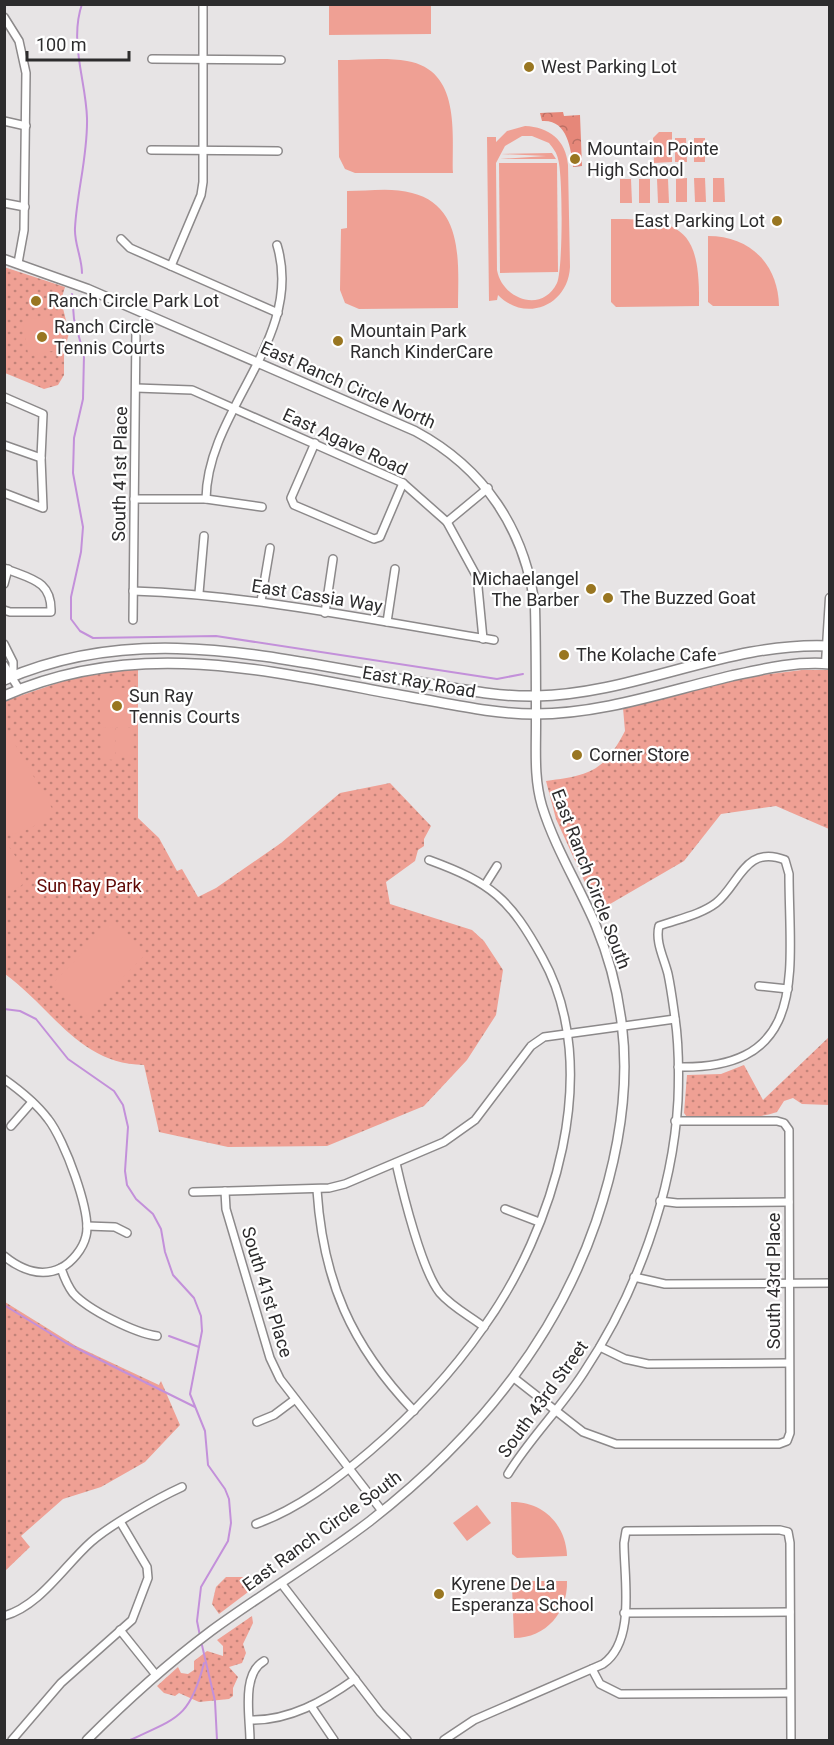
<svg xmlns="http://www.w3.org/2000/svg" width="834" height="1745" font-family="Roboto,sans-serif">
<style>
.green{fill:url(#green-dots)}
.forest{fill:url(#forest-crowns)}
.pitch{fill:#efa094;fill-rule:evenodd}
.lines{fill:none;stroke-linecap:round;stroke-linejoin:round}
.stream{stroke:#c390da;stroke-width:2}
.minor-casing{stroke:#8c898a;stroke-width:10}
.tertiary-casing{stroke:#8c898a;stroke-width:11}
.secondary-casing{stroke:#8c898a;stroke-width:12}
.minor{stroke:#fff;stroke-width:7}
.tertiary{stroke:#fff;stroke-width:8}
.secondary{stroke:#fff;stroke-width:9}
.poi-dot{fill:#997621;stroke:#fff;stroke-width:2}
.labels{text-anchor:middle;stroke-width:4.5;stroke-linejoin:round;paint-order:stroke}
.poi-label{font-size:18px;fill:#2d2c2d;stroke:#fff;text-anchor:start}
.street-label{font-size:18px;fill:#2d2c2d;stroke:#fff}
.park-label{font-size:18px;fill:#5e0704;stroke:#fff}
</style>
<defs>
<pattern id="green-dots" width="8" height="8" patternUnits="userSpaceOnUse" patternTransform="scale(1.5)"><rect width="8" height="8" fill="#efa094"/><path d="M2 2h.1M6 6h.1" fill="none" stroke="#c28379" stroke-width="1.8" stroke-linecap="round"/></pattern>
<pattern id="forest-crowns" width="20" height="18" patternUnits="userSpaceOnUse" patternTransform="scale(1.5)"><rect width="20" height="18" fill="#e68779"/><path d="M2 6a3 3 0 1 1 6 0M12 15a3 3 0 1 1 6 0" fill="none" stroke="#bb6f64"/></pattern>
</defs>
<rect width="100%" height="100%" fill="#e7e4e5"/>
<!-- green -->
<g class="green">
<polygon points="4,267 65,287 61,300 69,333 64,352 64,375 58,385 44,389 5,373"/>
<path d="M138 668V818L159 838 177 871 182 869 198 897 216 888 281 843 340 793 390 783 431 826 424 839V846L418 850 415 861 386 882 390 904 472 930 484 941 503 970 496 1015 467 1060 424 1106 327 1146 228 1147 159 1132 144 1065C79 1064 52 1008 5 974V701L72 678Z"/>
<path d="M802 670H829V829L776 806 721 814 684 861 598 911 556 819 546 781C589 775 603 773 625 731L623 708 753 676Z"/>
<path d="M829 1037V1105L802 1104 793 1098 784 1101 777 1112C751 1121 715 1118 687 1117L684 1113 687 1075 721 1074 744 1065 763 1100Z"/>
<polygon points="5,1302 76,1346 159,1385 161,1381 180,1425 145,1462 101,1487 63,1499 21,1536 30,1547 5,1571"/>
<polygon points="226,1577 255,1577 256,1586 219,1614 212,1604 216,1587"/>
<polygon points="252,1616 253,1623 243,1644 246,1653 242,1663 229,1667 238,1677 233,1688 233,1696 229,1699 199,1702 179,1693 175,1696 164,1693 157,1686 178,1667 181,1673 188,1674 194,1670 194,1661 207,1651 223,1656 223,1646 217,1640"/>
</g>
<!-- forest -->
<path class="forest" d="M563 112 564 116 580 115 582 166 573 167C571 148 567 119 542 121L540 113Z"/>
<!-- pitch -->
<g class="pitch">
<polygon points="329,5 431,5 431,34 329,35"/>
<path d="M338 60C361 60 386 57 407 61 461 70 452 133 453 173H355L345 169 339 157Z"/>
<path d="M525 126C549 127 566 140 568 165L570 267C568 306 525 323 498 295L497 300 489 301 487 137H496V142L507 131ZM522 136H532L549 143C553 148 557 153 558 159 563 174 563 270 557 283 542 314 502 299 497 270L496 163 505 146Z"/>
<polygon points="659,132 672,132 672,162 654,163 653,138"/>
<polygon points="675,138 686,138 687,162 675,162"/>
<rect x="694" y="138" width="11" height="24"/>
<polygon points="552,153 556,159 500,159 546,156 501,154"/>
<polygon points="499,163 557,163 558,272 500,273"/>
<polygon points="687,178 687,202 676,202 676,179"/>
<polygon points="694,178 705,178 706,202 695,202"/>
<polygon points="713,178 724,178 725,202 713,202"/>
<polygon points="620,179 631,179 632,203 620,203"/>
<rect x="639" y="179" width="11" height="24"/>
<polygon points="657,179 668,179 669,203 658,203"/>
<path d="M347 191C368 191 392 187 412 193 465 206 458 266 458 308L359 309 345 303 340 290 341 229 347 228Z"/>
<path d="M611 219C685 218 700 232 699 306L616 307 611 302Z"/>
<path d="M708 236C750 236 778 264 779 306H713L708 302Z"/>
<polygon points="51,316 55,319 61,349 31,356 28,353 23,324 25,320"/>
<polygon points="103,688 130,688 133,691 133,722 130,725 103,725 100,722 100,691"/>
<polygon points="101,727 115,728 114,760 101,759"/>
<rect x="116" y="728" width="15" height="29"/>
<path d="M5 739H12L53 810C39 825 25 834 4 835Z"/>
<path d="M4 841C17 855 21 866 22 885L5 897Z"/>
<polygon points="112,922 145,955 86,1016 52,984"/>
<path d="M511 1502C543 1501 566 1525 567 1556L517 1558 512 1554Z"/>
<polygon points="477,1505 491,1523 467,1541 453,1523"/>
<path d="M518 1581H567C568 1612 546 1638 514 1638L512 1586Z"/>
</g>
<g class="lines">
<!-- stream -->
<g class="stream">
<path d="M82 273C82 258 74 243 75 228 77 191 88 155 87 118 86 81 69 42 82 4"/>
<polyline points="72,294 74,319 84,355 83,399 74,438 73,473 83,527 81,552 71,597 71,619 80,631 93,638 216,636 497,679 523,674"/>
<polyline points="4,1009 20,1011 36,1019 68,1059 114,1091 123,1105 128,1127 125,1171 127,1185 136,1199 153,1214 161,1229 165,1252 173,1275 194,1298 201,1316 202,1331 190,1394 205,1431 208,1465 225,1489 229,1499 231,1523 228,1541 201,1587 197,1621 200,1636"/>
<polyline points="4,1305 66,1343 195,1407"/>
<polyline points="169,1336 199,1347"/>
<polyline points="201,1641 215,1701 217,1740"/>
<path d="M130 1740C177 1718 190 1718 204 1663"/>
</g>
<!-- minor casing -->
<g class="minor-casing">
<g id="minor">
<polyline points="4,17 19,41 26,73 24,230 18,263"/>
<polyline points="152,59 281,60"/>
<polyline points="4,121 26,126"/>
<polyline points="151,150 278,151"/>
<polyline points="4,203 25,207"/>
<polyline points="121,239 130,248 278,313"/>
<polyline points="171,266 201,195 203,182 203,4"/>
<polyline points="136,388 192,390 403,483 447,522 477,577 483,639"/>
<polyline points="4,397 43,414 41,458 43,508 4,493"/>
<polyline points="315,443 291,498 294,505 374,539 380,537 403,483"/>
<polyline points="4,445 41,458"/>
<polyline points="134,499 206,499 262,507"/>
<path d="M206 499C207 409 305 338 277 245"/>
<polyline points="447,522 488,488"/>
<path d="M4 568C30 579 52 580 51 612H10L4 610"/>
<polyline points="4,584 8,569"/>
<path d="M133 591C255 595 374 621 494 640"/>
<polyline points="199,593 204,536"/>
<polyline points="261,601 270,548"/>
<polyline points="325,613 333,559"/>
<polyline points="133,620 136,329"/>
<polyline points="387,622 395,569"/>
<polyline points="4,644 13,662 13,676"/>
<polyline points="4,665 19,689"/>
<polyline points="485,885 497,866"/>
<polyline points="759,986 788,989"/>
<path d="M4 1079C21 1091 36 1103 48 1119 64 1139 92 1213 86 1236 83 1249 72 1262 61 1268"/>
<polyline points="11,1126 32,1102"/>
<path d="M396 1163C403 1194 422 1271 440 1293 452 1307 470 1316 484 1327"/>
<path d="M317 1190C323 1281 351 1345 414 1411"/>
<polyline points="225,1191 226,1209 270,1358 280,1379 382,1511"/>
<polyline points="193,1192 329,1188 345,1184 444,1142 475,1120 531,1046 544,1037 675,1019"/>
<polyline points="660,1201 677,1203 789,1202"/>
<polyline points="505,1209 539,1222"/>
<polyline points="87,1226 115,1227 127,1233"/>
<path d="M4 1256C20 1269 41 1278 61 1268 64 1277 67 1285 73 1293 88 1310 135 1333 157 1336"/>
<polyline points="634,1277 665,1284 830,1283"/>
<polyline points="600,1347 625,1359 648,1364 789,1363"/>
<polyline points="514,1378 583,1432 616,1444 779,1444 787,1441 790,1433 789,1130 784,1123 777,1121 675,1121"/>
<polyline points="257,1422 274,1415 294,1400"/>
<path d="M508 1474C530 1438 561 1408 584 1372 636 1294 673 1194 678 1100 679 1073 679 1045 675 1018 673 1004 671 988 668 974 664 958 655 942 659 926 678 919 700 915 716 903 739 885 745 844 785 860L789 874C789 970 811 1070 678 1067"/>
<path d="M256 1524C298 1509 336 1480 370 1451 412 1415 451 1374 483 1328 553 1231 605 1069 542 957 510 899 492 883 429 860"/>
<polyline points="281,1583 380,1712 407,1740"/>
<polyline points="624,1613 790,1612"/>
<path d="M4 1616C40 1606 64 1566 91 1542 110 1525 158 1498 182 1487"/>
<polyline points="120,1630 156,1675"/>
<polyline points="592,1669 600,1684 620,1694 790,1693"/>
<polyline points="311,1706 334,1740"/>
<path d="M250 1720C289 1721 324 1701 355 1679"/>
<polyline points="12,1740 61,1683 132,1620 148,1578 147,1567 121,1523"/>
<path d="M250 1740C250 1717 241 1674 264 1661"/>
<path d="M444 1740 474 1720 603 1664C636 1641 624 1579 624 1543L626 1531 780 1530 788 1532 790 1543 791 1740"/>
</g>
</g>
<!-- tertiary casing -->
<g class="tertiary-casing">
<g id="tertiary">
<path d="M4 259 88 289 415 431C484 468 525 529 535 607 536 646 536 685 536 724 536 752 534 779 542 806 555 848 579 886 596 926 609 957 618 992 622 1026 630 1092 617 1160 596 1222 554 1344 470 1443 370 1521 319 1560 263 1593 211 1631 167 1664 126 1701 87 1740"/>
<polyline points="826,663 830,598"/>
</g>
</g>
<!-- secondary casing -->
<g class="secondary-casing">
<g id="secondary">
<path d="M4 680C144 619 280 661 423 683 460 689 498 697 536 696 636 694 729 641 830 646"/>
<path d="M4 696C139 636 272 672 410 697 451 704 493 714 535 714 602 714 667 691 731 676 763 669 796 661 830 664"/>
</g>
</g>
<!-- minor -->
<use href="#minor" class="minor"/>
<!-- tertiary -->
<use href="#tertiary" class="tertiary"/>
<!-- secondary -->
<use href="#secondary" class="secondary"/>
</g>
<!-- markers -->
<g class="poi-dot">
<circle cx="529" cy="67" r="6"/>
<circle cx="575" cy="159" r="6"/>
<circle cx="777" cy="221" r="6"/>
<circle cx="36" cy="301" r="6"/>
<circle cx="42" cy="337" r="6"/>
<circle cx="338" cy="341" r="6"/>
<circle cx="591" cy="589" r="6"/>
<circle cx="608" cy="598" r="6"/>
<circle cx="564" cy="655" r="6"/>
<circle cx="117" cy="706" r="6"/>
<circle cx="577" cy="755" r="6"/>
<circle cx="439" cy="1594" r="6"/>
</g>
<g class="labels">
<!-- poi labels -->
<g class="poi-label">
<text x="541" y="73">West Parking Lot</text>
<text x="587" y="155">Mountain Pointe<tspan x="587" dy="21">High School</tspan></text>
<text x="765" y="227" text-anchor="end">East Parking Lot</text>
<text x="48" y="307">Ranch Circle Park Lot</text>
<text x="54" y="333">Ranch Circle<tspan x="54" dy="21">Tennis Courts</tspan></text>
<text x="350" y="337">Mountain Park<tspan x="350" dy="21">Ranch KinderCare</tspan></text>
<text x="579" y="585" text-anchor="end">Michaelangel<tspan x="579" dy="21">The Barber</tspan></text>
<text x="620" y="604">The Buzzed Goat</text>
<text x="576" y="661">The Kolache Cafe</text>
<text x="129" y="702">Sun Ray<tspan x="129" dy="21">Tennis Courts</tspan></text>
<text x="589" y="761">Corner Store</text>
<text x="451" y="1590">Kyrene De La<tspan x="451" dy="21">Esperanza School</tspan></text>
</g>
<!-- street labels -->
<g class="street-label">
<text transform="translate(348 385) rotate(24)" y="6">East Ranch Circle North</text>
<text transform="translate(345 442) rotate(25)" y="6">East Agave Road</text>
<text transform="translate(120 474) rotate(-89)" y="6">South 41st Place</text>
<text transform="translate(317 596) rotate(9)" y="6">East Cassia Way</text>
<text transform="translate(419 682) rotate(10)" y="6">East Ray Road</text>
<text transform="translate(591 879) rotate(69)" y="6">East Ranch Circle South</text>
<text transform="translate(774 1281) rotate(-90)" y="6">South 43rd Place</text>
<text transform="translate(267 1292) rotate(73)" y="6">South 41st Place</text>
<text transform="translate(543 1399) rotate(-54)" y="6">South 43rd Street</text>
<text transform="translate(322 1531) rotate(-36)" y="6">East Ranch Circle South</text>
</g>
<!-- park labels -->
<g class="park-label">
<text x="89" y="892">Sun Ray Park</text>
</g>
</g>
<!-- border -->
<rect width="834" height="1745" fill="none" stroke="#2d2c2d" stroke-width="12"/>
<!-- scale -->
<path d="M27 51v9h102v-9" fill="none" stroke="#2d2c2d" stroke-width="3"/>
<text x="36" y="51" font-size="18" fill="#2d2c2d" stroke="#ffffff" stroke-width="4.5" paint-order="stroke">100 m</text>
</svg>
